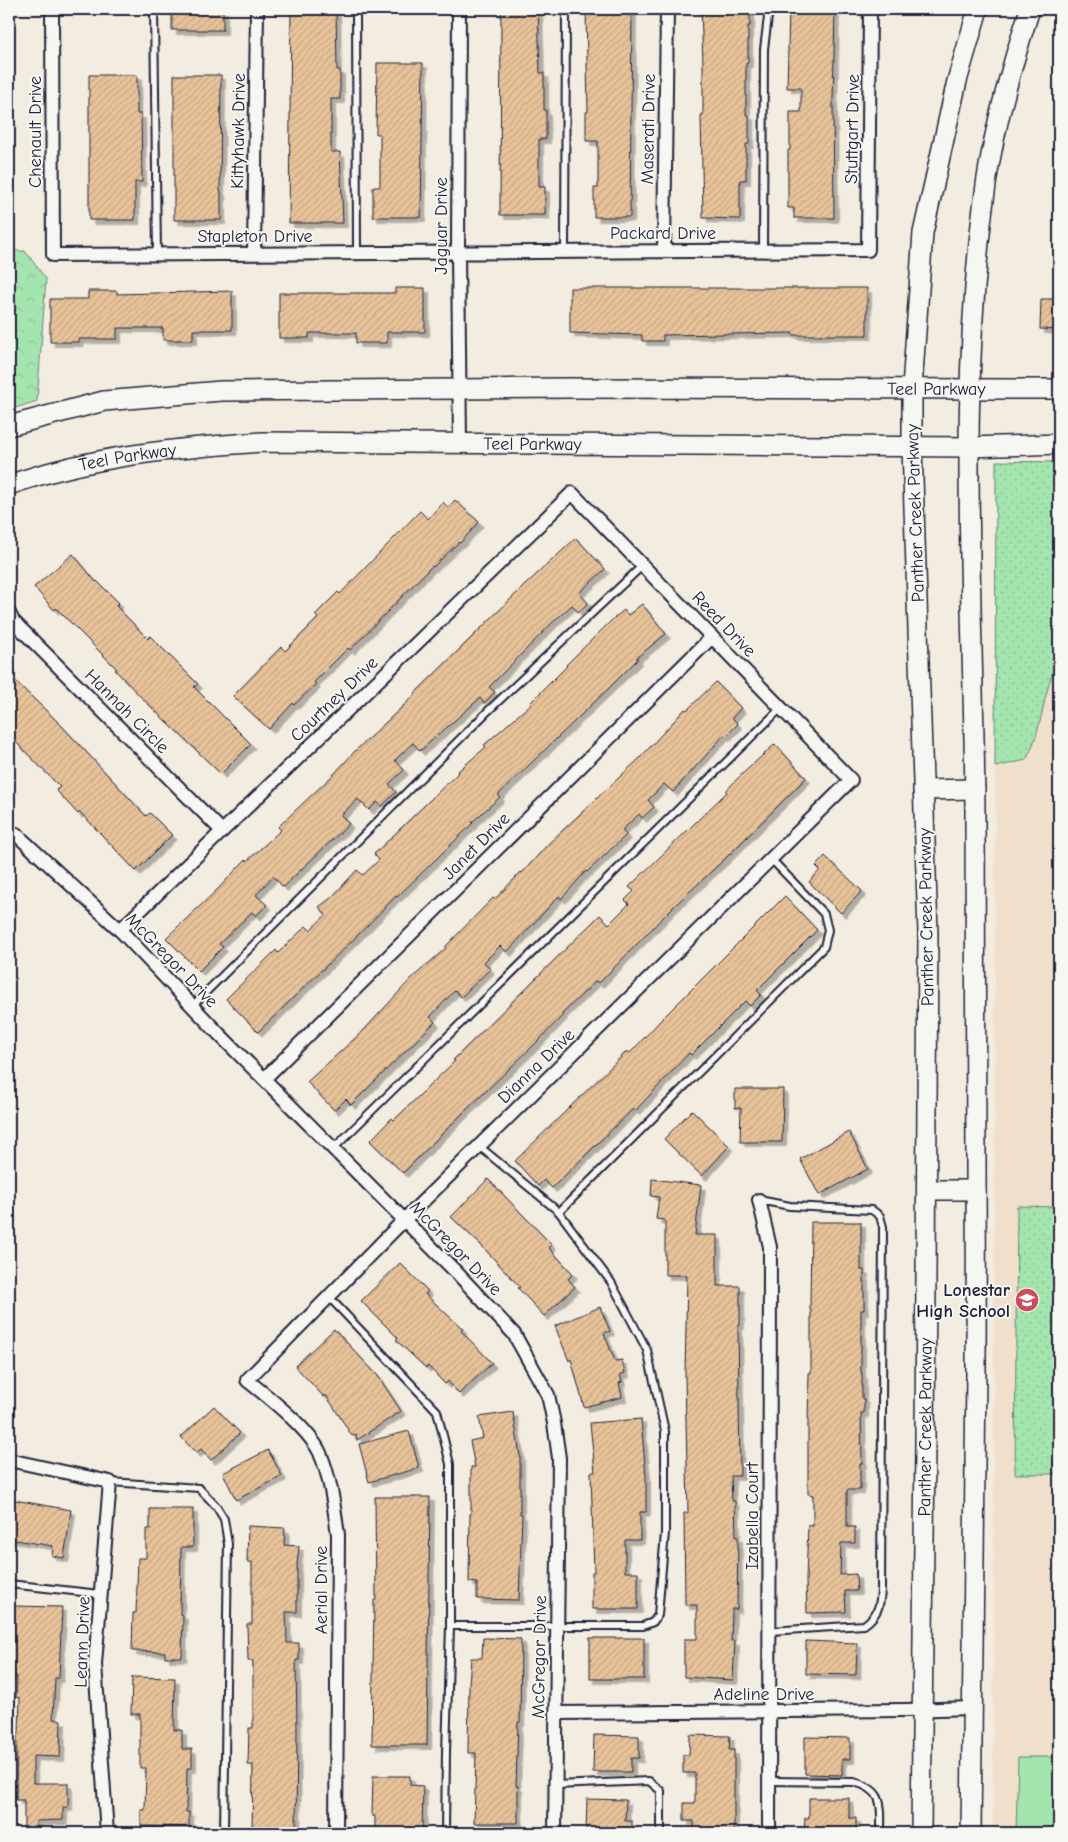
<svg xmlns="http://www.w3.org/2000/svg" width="1068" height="1842" font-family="'Comic Neue',sans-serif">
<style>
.built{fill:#f0e0cb}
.grass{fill:url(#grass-dots);stroke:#638475}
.park{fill:url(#park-crowns);stroke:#638475}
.pitch{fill:#a4e5af;stroke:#638475}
.building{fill:url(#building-hatch);stroke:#22223b;filter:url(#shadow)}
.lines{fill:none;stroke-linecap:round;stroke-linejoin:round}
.lane-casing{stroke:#22223b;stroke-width:10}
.street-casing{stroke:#22223b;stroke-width:16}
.secondary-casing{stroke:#22223b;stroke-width:22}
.lane{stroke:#f6f6f2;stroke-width:6}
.street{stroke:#f6f6f2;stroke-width:12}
.secondary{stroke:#f6f6f2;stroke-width:19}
.labels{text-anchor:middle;stroke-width:4;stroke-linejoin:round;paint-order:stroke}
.street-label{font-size:18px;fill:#22223b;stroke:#f6f6f2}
.poi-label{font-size:18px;font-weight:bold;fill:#22223b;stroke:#f6f6f2;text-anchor:end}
</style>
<defs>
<pattern id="grass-dots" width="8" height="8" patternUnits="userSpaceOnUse" patternTransform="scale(1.25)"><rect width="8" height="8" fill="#a4e5af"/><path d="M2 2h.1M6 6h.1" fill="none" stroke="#8dc497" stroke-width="1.8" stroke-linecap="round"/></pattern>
<pattern id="park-crowns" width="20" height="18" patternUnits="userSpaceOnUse" patternTransform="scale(1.25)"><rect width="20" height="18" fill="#a4e5af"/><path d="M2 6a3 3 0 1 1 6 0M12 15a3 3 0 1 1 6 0" fill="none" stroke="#8dc497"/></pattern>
<pattern id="building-hatch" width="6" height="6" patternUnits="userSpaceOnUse" patternTransform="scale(1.25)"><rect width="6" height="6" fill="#e8c399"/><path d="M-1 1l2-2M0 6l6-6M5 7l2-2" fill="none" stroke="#c7a785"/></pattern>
<filter id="shadow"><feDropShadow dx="4.5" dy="4.5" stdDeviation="0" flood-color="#0004"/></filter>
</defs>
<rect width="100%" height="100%" fill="#f3ece0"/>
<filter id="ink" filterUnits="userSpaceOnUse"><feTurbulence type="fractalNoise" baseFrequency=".02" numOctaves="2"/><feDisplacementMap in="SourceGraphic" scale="10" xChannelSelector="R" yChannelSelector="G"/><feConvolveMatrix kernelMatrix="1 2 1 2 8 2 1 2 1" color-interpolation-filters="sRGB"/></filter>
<g filter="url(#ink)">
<!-- built -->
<polygon class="built" points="996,461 1059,462 1059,1833 993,1833"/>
<!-- grass -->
<g class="grass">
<path d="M996 461 1059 462V658C1042 690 1044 728 1026 760L995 767Z"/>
<polygon points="1017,1206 1059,1207 1059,1474 1015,1474"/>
</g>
<!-- park -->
<polygon class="park" points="9,251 25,251 46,279 37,401 9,410"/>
<!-- pitch -->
<polygon class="pitch" points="1018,1757 1059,1757 1059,1833 1016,1833"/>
<!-- building -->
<g class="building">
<rect x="172" y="9" width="51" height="21"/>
<polygon points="291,9 336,9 337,70 340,70 340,99 331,99 331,152 340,152 343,223 289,223"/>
<polygon points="501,9 538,9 540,73 544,73 544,110 546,110 546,139 539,139 539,187 545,187 545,215 500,215"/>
<polygon points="586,9 632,9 630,217 594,217 594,188 598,188 598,141 586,141 586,112 588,112"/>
<polygon points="701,9 750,9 750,26 748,26 748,63 746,63 746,115 749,115 749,144 746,144 746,180 740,180 740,219 703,218 701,115 703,115 703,63"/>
<polygon points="789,9 835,9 833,100 834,218 794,218 794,208 788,208 788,150 790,150 790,112 801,112 801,88 787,88"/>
<polygon points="377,63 423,63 421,217 373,217 373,187 380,187 380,134 376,134"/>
<polygon points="89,75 137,75 137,114 141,114 142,182 135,182 135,220 89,220"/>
<polygon points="174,75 221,75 220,191 221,191 221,220 174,220"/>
<polygon points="395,288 425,288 425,332 387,332 387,343 356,343 356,333 309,333 309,338 279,338 279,293 395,293"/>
<polygon points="570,288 867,288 867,335 793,335 793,333 663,335 663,341 642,341 642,335 570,333"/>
<polygon points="88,291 117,291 117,294 232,291 232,330 193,330 193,340 163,340 163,328 117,328 117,339 79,339 79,342 50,342 50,299 88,299"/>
<polygon points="1041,299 1059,299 1059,330 1040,329"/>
<polygon points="455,500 479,522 460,543 459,542 433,567 432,566 350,650 348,648 314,682 316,684 294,705 293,703 269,729 233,696 281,647 285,651 318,618 315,615 338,592 340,594 420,511 428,519 443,502 448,508"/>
<polygon points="576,538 605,569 579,593 588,603 578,612 572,605 553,622 489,687 495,692 484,703 480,698 420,751 413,743 395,760 404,770 389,784 396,792 382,806 377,802 369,810 358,799 341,815 349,824 283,887 273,876 256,895 267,905 256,916 252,912 219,944 223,947 199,971 166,938 218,889 246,859 247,861 281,830 278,827 334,774 355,751 416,694 415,693 525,585"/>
<polygon points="73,554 96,582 97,581 119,603 116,606 148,639 150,636 198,684 194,687 251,744 221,774 142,698 115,670 117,669 56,608 54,610 34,587"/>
<polygon points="642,604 666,634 636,658 638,659 611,686 498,795 500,797 472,822 473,823 397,897 396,896 359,934 258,1032 226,999 276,950 278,953 306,926 310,930 326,915 319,907 332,897 357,870 363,875 379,860 374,854 458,773 457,772 486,747 484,745 531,704 530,703 567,666 566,665 613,619 624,610 628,615"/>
<polygon points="9,675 59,723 146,816 150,813 172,835 136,871 80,812 78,814 56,790 60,787 9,735"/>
<polygon points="716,682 741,708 732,718 738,724 726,736 724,735 673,792 664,784 648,800 654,807 642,818 639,814 622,830 626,835 587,872 586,871 561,899 559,896 507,952 500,946 484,962 490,969 461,997 455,990 430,1017 435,1022 361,1095 351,1105 346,1099 334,1110 307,1082 364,1030 411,979 446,948 445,947 493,898 495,899 521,872 522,873 549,843 639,759 685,709 687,710"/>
<polygon points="775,744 806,778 728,856 672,908 599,983 596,981 562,1014 563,1015 535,1044 459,1117 403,1173 370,1141 392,1118 394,1120 455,1061 453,1060 600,915 609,924 629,904 625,900 634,891 629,887 727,792 726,791 738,778"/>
<polygon points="825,856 862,891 841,913 809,882 820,870 816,866"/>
<polygon points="785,896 817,930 757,990 761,995 750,1006 745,1001 691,1055 689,1053 635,1111 633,1109 552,1188 544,1180 538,1186 515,1161 627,1051 630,1053 660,1021"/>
<polygon points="735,1089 783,1089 782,1142 740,1142 741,1108 735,1108"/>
<polygon points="692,1110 729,1146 702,1176 664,1139"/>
<polygon points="849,1132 868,1169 819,1195 800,1159"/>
<polygon points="488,1179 552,1245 549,1248 573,1274 568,1279 575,1287 544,1316 518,1288 520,1287 480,1244 451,1217"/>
<polygon points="652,1179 701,1185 695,1235 717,1235 717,1286 740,1286 740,1325 738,1325 740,1476 731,1476 732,1501 735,1501 736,1537 738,1537 737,1609 732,1609 731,1641 735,1641 733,1680 684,1677 684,1639 697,1639 697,1605 685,1605 684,1513 688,1513 685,1376 687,1275 665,1275 665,1220 656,1219 659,1197 651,1196"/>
<polygon points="811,1222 861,1222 861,1270 864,1270 864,1310 861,1310 861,1373 862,1373 862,1399 864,1399 864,1413 861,1413 862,1464 860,1464 860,1490 847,1490 847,1527 855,1527 855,1543 841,1543 840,1575 856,1574 857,1591 845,1591 846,1612 807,1613 806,1580 808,1525 813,1526 813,1495 808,1494 808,1424 809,1373 811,1373 811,1310 810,1310"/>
<polygon points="400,1263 428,1291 425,1294 463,1329 461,1331 492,1363 459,1394 448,1381 445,1384 428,1366 426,1368 396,1340 398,1338 361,1301"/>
<polygon points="600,1307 610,1331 604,1333 615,1361 622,1360 625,1373 620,1375 622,1382 619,1383 622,1397 584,1407 571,1359 569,1361 555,1326"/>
<polygon points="334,1329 378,1376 401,1411 357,1440 356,1434 352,1436 326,1395 324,1397 295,1366"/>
<polygon points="214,1406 240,1433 211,1460 201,1449 196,1453 181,1437"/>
<polygon points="513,1412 520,1456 520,1514 522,1514 519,1600 477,1599 477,1583 469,1582 470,1514 471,1514 471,1467 475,1467 470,1441 483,1438 479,1417"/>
<polygon points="641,1419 646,1477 646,1512 640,1512 640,1540 625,1540 625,1572 638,1572 638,1609 592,1609 592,1572 594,1572 591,1472 595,1472 590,1423"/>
<polygon points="409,1431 419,1468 369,1482 359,1444"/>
<polygon points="268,1450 282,1476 236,1500 223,1473"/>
<polygon points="375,1497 430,1497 427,1745 372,1745 374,1600 376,1600"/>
<polygon points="9,1499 71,1510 64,1558 52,1556 53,1546 9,1539"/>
<polygon points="150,1509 193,1509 193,1547 181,1547 180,1614 183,1615 182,1657 165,1657 165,1652 132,1651 133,1613 136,1613 138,1558 146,1558 146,1529 150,1529"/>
<polygon points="248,1526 285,1528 284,1545 299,1546 297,1565 297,1612 286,1612 287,1643 299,1643 299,1660 296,1660 297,1729 296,1833 252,1833 253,1765 248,1765 249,1728 253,1728 253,1661 248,1661 247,1624 252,1624 252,1562 247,1562"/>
<polygon points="12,1606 62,1607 59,1678 55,1678 53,1719 61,1720 60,1757 33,1756 33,1783 68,1783 68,1807 63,1807 63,1820 36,1821 36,1833 24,1833 24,1800 16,1800 17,1734 19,1734 20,1698 16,1697 17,1676 9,1676 9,1660 11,1660"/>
<polygon points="483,1638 521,1639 520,1722 518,1722 516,1786 518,1786 518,1823 474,1823 476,1753 468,1753 469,1684 471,1658 482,1658"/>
<rect x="590" y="1638" width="54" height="41"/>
<polygon points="806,1641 857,1643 856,1675 806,1674"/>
<polygon points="132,1677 175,1678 174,1730 182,1730 182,1749 192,1749 192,1768 187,1768 186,1812 189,1812 189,1827 141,1826 141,1810 145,1810 146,1768 140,1768 140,1714 131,1714"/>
<polygon points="594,1735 639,1736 639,1758 631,1758 631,1772 593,1772"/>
<polygon points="690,1735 730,1736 729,1750 734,1750 734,1833 694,1833 694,1821 684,1821 684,1803 695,1803 695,1773 683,1773 683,1755 689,1755"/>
<polygon points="805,1737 850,1738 850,1759 842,1759 842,1775 805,1774"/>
<polygon points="373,1776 410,1776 410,1785 423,1786 422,1833 375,1833 375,1816 372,1816"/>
<polygon points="809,1798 849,1798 849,1818 856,1818 856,1833 804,1833 805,1818 809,1818"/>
<polygon points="587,1799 626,1800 625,1821 632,1821 632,1833 586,1833"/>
</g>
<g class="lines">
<!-- lane casing -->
<g class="lane-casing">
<g id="lane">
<polyline points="154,9 157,254"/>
<polyline points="356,9 357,252"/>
<polyline points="763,250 764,49 769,9"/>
<polyline points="565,251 566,9"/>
<polyline points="192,1006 488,711 642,566"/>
<polyline points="333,1149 781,708"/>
<path d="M759 1200 790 1206 872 1210 880 1216 883 1227 881 1590C880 1606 878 1615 864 1625L770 1631"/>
<polyline points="559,1212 824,947 828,930 824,914 772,860"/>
<polyline points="329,1297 437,1411 450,1464 450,1626 446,1752 445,1833"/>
<polyline points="110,1482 199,1488 216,1506 224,1519 228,1544 224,1833"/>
<polyline points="9,1584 100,1594"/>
<polyline points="450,1626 643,1626 653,1622 658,1615 665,1533 665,1431 647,1350 611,1282 559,1212 479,1146"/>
<path d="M769 1781 854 1782C885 1790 881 1806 881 1833"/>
<polyline points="556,1785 649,1781 661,1791 661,1833"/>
</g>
</g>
<!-- street casing -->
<g class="street-casing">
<g id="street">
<polyline points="52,9 53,255 868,250 870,9"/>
<polyline points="459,9 458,251 460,443"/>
<polyline points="664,250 667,9"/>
<polyline points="254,253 257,9"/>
<polyline points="9,613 13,621 222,831"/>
<polyline points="9,832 16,834 120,930 219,1034 458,1274 514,1334 548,1395 554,1423 559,1458 555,1833"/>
<path d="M120 930 572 493 851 780 404 1220 247 1380C268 1397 309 1429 320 1453 331 1479 334 1507 338 1535L336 1833"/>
<polyline points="264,1079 712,637"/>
<polyline points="759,1200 770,1247 769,1833"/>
<polyline points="9,1460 110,1482 95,1664 107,1833"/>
<polyline points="556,1713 906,1710 972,1708"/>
</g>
</g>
<!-- secondary casing -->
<g class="secondary-casing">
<g id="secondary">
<path id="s1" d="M9 426 104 401 221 391 568 388 1059 389"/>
<path id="s2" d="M9 485C91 456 176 448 262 442L969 447 1059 444"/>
<polyline points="923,790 975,789"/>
<polyline points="927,1190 976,1190"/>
<path id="s3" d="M921 1833 925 1444 928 933 912 447V388L923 233 957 81 978 9"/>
<path d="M971 1833C972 1680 975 1527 976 1373 977 1186 975 999 975 812 974 601 956 388 987 178 996 121 1012 64 1030 9"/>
</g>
</g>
<!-- lane -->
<use href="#lane" class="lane"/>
<!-- street -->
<use href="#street" class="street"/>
<!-- secondary -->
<use href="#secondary" class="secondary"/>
</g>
</g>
<!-- icons -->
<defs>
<g id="school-disc" transform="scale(1.25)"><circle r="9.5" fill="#d1495b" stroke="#f6f6f2"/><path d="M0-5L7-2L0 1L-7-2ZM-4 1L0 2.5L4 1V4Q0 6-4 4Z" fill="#fff"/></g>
</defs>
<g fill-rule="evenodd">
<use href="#school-disc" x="1027" y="1300"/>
</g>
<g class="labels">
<!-- street labels -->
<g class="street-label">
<text transform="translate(648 129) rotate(-89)" y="6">Maserati Drive</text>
<text transform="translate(852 129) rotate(-89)" y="6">Stuttgart Drive</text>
<text transform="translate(238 131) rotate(-89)" y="6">Kittyhawk Drive</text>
<text transform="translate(35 132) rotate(-90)" y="6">Chenault Drive</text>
<text transform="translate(441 226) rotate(-90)" y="6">Jaguar Drive</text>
<text x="663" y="239">Packard Drive</text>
<text x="255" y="242">Stapleton Drive</text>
<text dy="6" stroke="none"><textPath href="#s1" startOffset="931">Teel Parkway</textPath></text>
<text dy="6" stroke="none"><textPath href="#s2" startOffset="528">Teel Parkway</textPath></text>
<text dy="6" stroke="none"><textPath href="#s2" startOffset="122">Teel Parkway</textPath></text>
<text transform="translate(915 513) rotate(-92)" y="6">Panther Creek Parkway</text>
<text transform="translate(724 624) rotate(46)" y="6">Reed Drive</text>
<text transform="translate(334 699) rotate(-44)" y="6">Courtney Drive</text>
<text transform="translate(127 711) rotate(45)" y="6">Hannah Circle</text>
<text transform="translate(476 846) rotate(-45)" y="6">Janet Drive</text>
<text transform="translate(926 917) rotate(-91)" y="6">Panther Creek Parkway</text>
<text transform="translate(172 960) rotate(46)" y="6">McGregor Drive</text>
<text transform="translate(536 1066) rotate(-44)" y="6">Dianna Drive</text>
<text transform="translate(456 1248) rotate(46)" y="6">McGregor Drive</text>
<text dy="6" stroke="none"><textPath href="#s3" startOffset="406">Panther Creek Parkway</textPath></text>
<text transform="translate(752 1516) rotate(-90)" y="6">Izabella Court</text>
<text transform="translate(321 1590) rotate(-90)" y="6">Aerial Drive</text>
<text transform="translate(82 1642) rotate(-88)" y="6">Leann Drive</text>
<text transform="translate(539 1657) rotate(-89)" y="6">McGregor Drive</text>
<text x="764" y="1700">Adeline Drive</text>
</g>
<!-- poi labels -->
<g class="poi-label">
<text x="1010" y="1296">Lonestar<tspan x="1010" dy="21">High School</tspan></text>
</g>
</g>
<!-- margin -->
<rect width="1068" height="1842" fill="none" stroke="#f6f6f2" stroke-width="30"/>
<rect x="15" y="15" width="1038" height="1812" fill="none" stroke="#22223b" stroke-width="2" filter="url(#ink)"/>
</svg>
